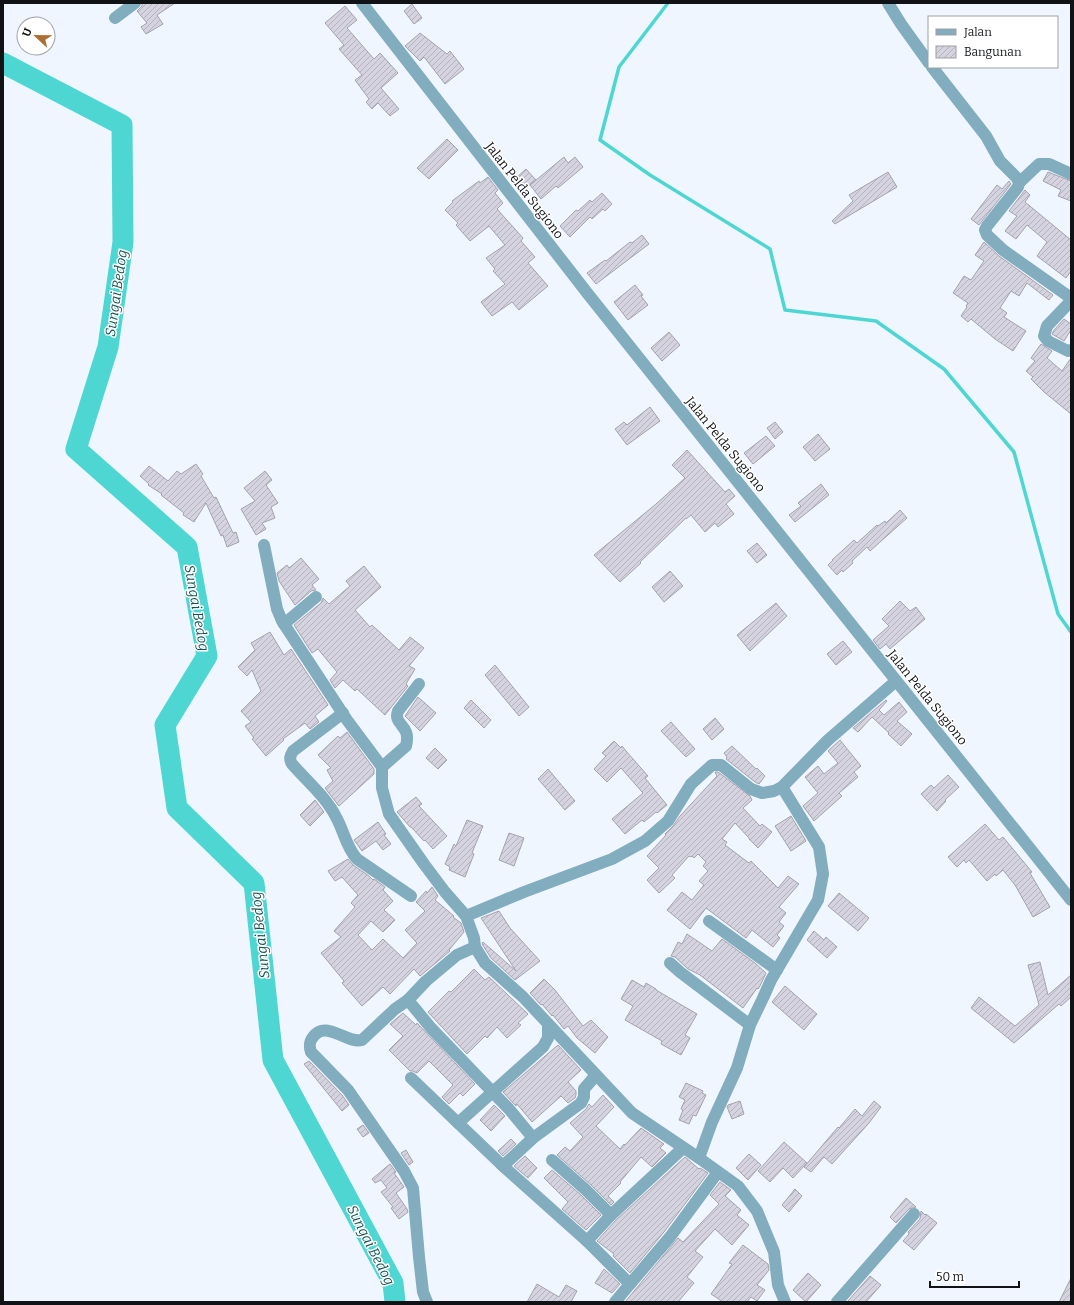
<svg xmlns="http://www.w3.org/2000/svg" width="1074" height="1305" font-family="Bitter,serif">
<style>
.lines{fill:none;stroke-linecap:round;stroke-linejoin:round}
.stream{stroke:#4ed7d2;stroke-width:3.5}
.river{stroke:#4ed7d2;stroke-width:21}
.building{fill:url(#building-hatch);stroke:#a3a2ad}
.minor{stroke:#82adbe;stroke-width:12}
.labels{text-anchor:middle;stroke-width:3;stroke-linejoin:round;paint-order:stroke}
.street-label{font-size:13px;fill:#101215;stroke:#fff}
.water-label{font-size:14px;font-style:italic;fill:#195351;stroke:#fff}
</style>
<defs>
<pattern id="building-hatch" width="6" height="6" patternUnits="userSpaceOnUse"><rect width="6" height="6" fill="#d4d3df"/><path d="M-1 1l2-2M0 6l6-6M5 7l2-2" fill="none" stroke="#b5b4be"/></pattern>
</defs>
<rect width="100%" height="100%" fill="#f0f6ff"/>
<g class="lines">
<!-- stream -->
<polyline class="stream" points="668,3 619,67 600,140 650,175 770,249 785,310 876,321 944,369 1014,452 1058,614 1071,632"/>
<!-- river -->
<polyline class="river" points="3,63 122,125 123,242 108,347 76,449 187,547 207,656 165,725 177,808 254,883 273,1060 393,1283 395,1302"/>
</g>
<!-- building -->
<g class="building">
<polygon points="142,3 175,3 157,15 163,24 146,34 141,27 147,23 137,11 142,6"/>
<polygon points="412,4 422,18 414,24 404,11"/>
<polygon points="345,6 357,20 347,28 374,59 380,53 398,73 381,88 399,109 390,116 378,103 372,109 366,102 369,99 355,80 362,75 339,49 344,45 325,23"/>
<polygon points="420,33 447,54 450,51 464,69 445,84 424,57 420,61 405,46"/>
<polygon points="447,139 458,150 429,179 417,168"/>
<polygon points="564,157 568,163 575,157 583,167 558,188 556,186 541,199 530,185 526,189 516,178 526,169 536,180 530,185"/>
<polygon points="888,172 897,187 835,224 832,221 853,201 849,195"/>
<polygon points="1048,172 1071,181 1071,201 1058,196 1061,190 1043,181"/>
<polygon points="488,177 498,190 495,193 503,203 497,209 523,238 521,241 535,257 528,263 548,286 519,310 512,302 492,316 481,302 505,284 493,271 495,269 486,258 505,245 489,226 470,241 456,225 458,223 445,210 453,202 452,201 479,181 480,183"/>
<polygon points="1009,181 1011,184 979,225 971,219 997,185 1002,189"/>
<polygon points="1025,190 1030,195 1025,202 1071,240 1071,271 1066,278 1037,256 1047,242 1027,225 1016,239 1005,231 1017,216 1009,211"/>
<polygon points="602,193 612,204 605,211 603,209 592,219 590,217 570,237 560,226 576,210 578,211 590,200 592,202"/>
<polygon points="642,235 649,244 596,284 587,273 605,260 606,261 630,242 632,243"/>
<polygon points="984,242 999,256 1053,295 1049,300 1027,283 1019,296 1011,291 1000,308 1007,313 1004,317 1026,331 1013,351 995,339 971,319 968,322 961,316 967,307 966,306 968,303 953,293 964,276 971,280 984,261 975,255"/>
<polygon points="635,285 643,295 641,296 648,305 628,320 614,302"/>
<polygon points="1064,319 1071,324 1071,330 1064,341 1052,334 1054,330"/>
<polygon points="669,332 680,345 662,361 651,348"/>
<polygon points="1041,344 1052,351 1047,358 1062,371 1071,358 1071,414 1044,392 1031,379 1033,377 1026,371 1035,361 1031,358"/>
<polygon points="650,407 660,421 627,445 615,429 624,422 627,425"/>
<polygon points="775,422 783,432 775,439 767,428"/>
<polygon points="818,434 830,449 815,461 803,447"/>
<polygon points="766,436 775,446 753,464 744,453"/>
<polygon points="687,450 725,492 729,489 735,496 726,504 734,514 718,527 715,523 705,532 691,515 686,519 686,518 640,562 641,563 620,582 594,555 656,504 685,478 672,465"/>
<polygon points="196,464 203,474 201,476 214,498 216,497 233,533 236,532 239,542 227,547 223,535 221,536 206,503 194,522 183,515 184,513 161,495 162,494 148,485 149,484 140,476 149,466 168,481 177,471 181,474"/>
<polygon points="265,471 272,480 266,485 278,503 271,507 275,518 262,523 266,529 256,535 241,509 255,501 244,488"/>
<polygon points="821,484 829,495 795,522 789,515 801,506 798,503"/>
<polygon points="900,510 907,518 870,551 867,547 852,561 853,563 843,572 842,570 837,575 828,565 833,560 832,560 854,540 857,543 877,525 878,526 885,521 886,523"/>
<polygon points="757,543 767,555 757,563 747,551"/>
<polygon points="301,558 319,579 312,585 316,590 311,591 295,605 279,581 277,573 287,565 289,568"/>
<polygon points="364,566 381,587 355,610 370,627 372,625 399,650 410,637 424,648 409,666 415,669 406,684 408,686 385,715 357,689 355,691 343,680 335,688 330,680 337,672 318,649 312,653 294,625 321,603 323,598 329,604 350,586 346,581"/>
<polygon points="670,571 683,586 664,602 652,587"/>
<polygon points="900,601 910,611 916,607 925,619 890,649 886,644 880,649 873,640 889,626 882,619"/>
<polygon points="776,603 787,616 750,651 737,635"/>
<polygon points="270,632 284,655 291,649 328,705 315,716 319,722 310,729 305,723 283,739 284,740 266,756 252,739 254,738 245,726 251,722 241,711 261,691 252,670 247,676 238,667 255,650 251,643"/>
<polygon points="843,641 852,652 836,665 827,654"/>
<polygon points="495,665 529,707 519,716 485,675"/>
<polygon points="418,697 436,713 420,731 405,716"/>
<polygon points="471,700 491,720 484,728 464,708"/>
<polygon points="886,700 887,701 879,710 884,715 899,702 907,712 897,721 912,734 901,746 888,734 889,733 872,717 858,732 853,728"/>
<polygon points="715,718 724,729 712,740 703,729"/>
<polygon points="671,722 695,749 686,757 661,731"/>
<polygon points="347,732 374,769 374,774 339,806 325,788 333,781 327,770 331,768 318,755 338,736 340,738"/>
<polygon points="840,740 861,766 854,772 858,777 839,793 842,796 814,821 803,806 818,793 805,777 818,766 824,774 838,763 828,751"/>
<polygon points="614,741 621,748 622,746 626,751 648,776 645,778 667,805 657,813 656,812 644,822 642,820 625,834 612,819 643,793 621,768 607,782 594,769 606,756 602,753"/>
<polygon points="732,746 756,769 757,768 765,776 759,784 755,782 726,759 727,757 724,753"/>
<polygon points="435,748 447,760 438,769 426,758"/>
<polygon points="548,769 575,801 565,810 538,779"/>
<polygon points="715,772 718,772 750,796 752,800 743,808 760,826 762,824 772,832 758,848 749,839 749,838 735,823 722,839 727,842 725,845 749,863 751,861 778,888 788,876 799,884 779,907 786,913 779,922 784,926 777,935 780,938 773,947 752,930 746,938 706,908 690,929 667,910 682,892 692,900 704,885 699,881 708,871 703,866 706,862 698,854 694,858 692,856 691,857 689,856 672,875 675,878 659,893 647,880 659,868 647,856 666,835 665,834 673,826 680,816 717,776"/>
<polygon points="948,775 959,787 945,800 946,801 937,811 921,794 931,785 934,788"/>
<polygon points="416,797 422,804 419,806 447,836 433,849 425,840 424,841 411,827 410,827 397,812"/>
<polygon points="315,800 324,812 310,826 300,815"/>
<polygon points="791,816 806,841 791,851 775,826"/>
<polygon points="467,820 483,826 472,853 474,854 465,877 449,870 450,867 445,864 454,844 456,846"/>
<polygon points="378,822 386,834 384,835 391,844 383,850 376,841 362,851 354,840"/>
<polygon points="985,824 999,840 1003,837 1032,872 1030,873 1050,907 1033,917 1015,885 1003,870 996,876 995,874 987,881 969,860 966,863 964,860 957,867 948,857"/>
<polygon points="509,833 524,838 514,866 499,860"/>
<polygon points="348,859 353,865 369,876 373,880 374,879 385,887 383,890 393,901 384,910 395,920 383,932 371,921 358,935 372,950 383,939 403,958 417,943 405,930 425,911 416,902 426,891 427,893 432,887 438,896 435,900 454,916 453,917 461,923 464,932 449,950 450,951 420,976 414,969 390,994 383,987 362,1006 342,983 344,981 321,953 341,937 334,931 355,907 351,903 358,895 342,877 335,881 328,871"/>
<polygon points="839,893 869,918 858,931 828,906"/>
<polygon points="499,911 510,928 540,961 515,980 491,958 482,944 483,942 516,971 481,918"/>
<polygon points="814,931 824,940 826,937 837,947 827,958 807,940"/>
<polygon points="687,934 712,951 722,939 755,963 766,973 760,986 758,989 757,988 743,1008 700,975 688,969 675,957 671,956 678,942 682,944"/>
<polygon points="1040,962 1048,995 1071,975 1071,997 1061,1006 1059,1004 1014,1043 971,1008 979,997 1015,1026 1039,1005 1028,965"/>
<polygon points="474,969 485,980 489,977 528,1014 518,1023 521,1025 507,1038 497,1027 487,1038 485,1036 467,1054 428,1012 449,991 451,992"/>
<polygon points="544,979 555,990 583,1026 591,1020 608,1037 595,1053 577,1038 568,1026 564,1029 553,1015 552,1016 542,1004 541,1005 530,993"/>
<polygon points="632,980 644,987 646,983 656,989 656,990 697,1014 685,1035 690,1038 681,1055 661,1044 662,1041 625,1020 633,1006 621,999"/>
<polygon points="785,986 817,1014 804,1030 772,1002"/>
<polygon points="403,1013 416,1025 417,1023 475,1084 463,1096 460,1093 449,1104 442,1097 453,1085 429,1061 417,1073 413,1071 410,1071 389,1050 403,1036 390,1024"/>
<polygon points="558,1045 581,1070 568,1082 576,1091 576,1095 575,1098 568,1103 561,1096 532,1122 517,1104 516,1106 503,1092"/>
<polygon points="309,1061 342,1095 349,1105 342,1111 304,1064"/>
<polygon points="686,1083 703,1091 702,1093 706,1095 696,1116 693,1115 689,1124 679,1120 683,1110 681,1109 685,1100 679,1097"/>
<polygon points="603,1095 614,1107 596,1126 620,1149 624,1144 625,1145 641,1128 664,1144 660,1148 666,1153 652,1167 641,1157 620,1182 621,1183 608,1196 614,1202 611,1205 591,1185 557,1155 565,1147 570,1151 583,1137 570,1123 586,1109 589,1104 592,1107"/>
<polygon points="740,1101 744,1114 732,1119 727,1107 728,1105"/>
<polygon points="874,1101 881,1107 869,1123 832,1164 824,1157 811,1172 804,1167 838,1127 839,1128 855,1109 862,1116"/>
<polygon points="494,1105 505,1116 491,1131 480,1120"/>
<polygon points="363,1125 369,1133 363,1137 357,1129"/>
<polygon points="511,1139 516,1144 503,1156 498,1151"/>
<polygon points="784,1142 807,1163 793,1178 783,1168 770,1182 758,1171"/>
<polygon points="406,1150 413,1162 409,1165 401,1153"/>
<polygon points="749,1154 761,1165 748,1180 736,1168"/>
<polygon points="525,1156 537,1168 528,1178 514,1166"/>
<polygon points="685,1157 699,1169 700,1168 708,1173 664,1232 630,1273 613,1256 614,1254 597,1241 616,1220"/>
<polygon points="390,1164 396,1172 394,1173 404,1187 396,1193 407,1209 408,1212 399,1219 391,1208 393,1207 381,1192 387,1188 381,1180 375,1183 372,1179"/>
<polygon points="552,1170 581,1195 601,1215 586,1230 562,1209 568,1202 544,1178"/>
<polygon points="720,1182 731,1190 725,1196 741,1210 737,1215 749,1225 732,1245 715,1229 695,1251 703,1257 687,1277 694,1283 678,1302 625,1302 678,1238 683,1242 719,1204 710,1195"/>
<polygon points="795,1189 802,1196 789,1212 782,1205"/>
<polygon points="906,1198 916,1207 909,1209 896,1223 890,1217"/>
<polygon points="921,1211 925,1215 926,1214 937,1223 914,1250 903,1241 909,1234 908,1232 920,1219"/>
<polygon points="743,1245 768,1264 769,1270 757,1285 765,1290 757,1301 751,1297 747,1302 723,1302 711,1294 732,1264 729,1263"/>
<polygon points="604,1269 620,1284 612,1293 595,1283"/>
<polygon points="808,1273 821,1285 806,1302 793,1290"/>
<polygon points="870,1276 881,1285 866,1302 847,1302"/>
<polygon points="1071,1278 1071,1302 1059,1302"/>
<polygon points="537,1284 559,1297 566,1285 577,1291 571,1302 527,1302"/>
</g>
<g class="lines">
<!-- minor -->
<g class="minor">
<polyline points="362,3 588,294 1071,900"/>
<polyline points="888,3 901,24 929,63"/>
<polyline points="115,18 135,3"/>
<polyline points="932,67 986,136 1000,161 1017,178 1019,183 1018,187 987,226 985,230 987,235 1003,250 1071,298"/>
<polyline points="1019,183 1039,164 1049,164 1071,174"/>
<polyline points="1071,301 1047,326 1044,336 1048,341 1068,351 1071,350"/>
<polyline points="264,545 277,609 282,621 347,720 382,767 382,788 389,814 424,864 445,892 466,916 474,938 475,947 485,963 523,997 632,1113 699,1158"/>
<polyline points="284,624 316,597"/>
<path d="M343 713 293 751C290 756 289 759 292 764 307 781 326 797 336 817 344 831 346 847 357 859L411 896"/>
<path d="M382 767 406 746C407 742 408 737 406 732 403 724 394 721 398 711L419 684"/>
<polyline points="466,916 524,892 612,859 645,841 668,821 691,784 712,765 721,765 751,789 762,793 774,791 782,787"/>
<polyline points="709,921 777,970"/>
<polyline points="670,963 680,972 750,1025"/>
<polyline points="408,1000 431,1028 509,1109 533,1138"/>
<polyline points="411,1078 503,1166 587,1241"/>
<polyline points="458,1123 543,1047 548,1038 548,1025"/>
<polyline points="552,1160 586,1190 611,1215"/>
<polyline points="503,1166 533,1138 581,1103 584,1097 584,1089 596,1075"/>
<polyline points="630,1284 670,1237 718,1172"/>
<path d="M427 1302 423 1292 419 1257 413 1188 404 1171 348 1090 311 1052C309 1046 309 1042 313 1037 326 1019 346 1044 362 1040L395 1009 408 1000 426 981 457 955 475 947"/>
<polyline points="615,1302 630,1284 587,1241 611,1215 683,1148"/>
<polyline points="785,1302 778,1285 774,1252 757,1211 738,1186 699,1158 712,1122 737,1068 750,1025 763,998 771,980 818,900 823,874 819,847 782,787 828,740 896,681"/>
<polyline points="837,1302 914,1214"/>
</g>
</g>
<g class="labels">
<!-- street labels -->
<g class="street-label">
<text transform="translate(525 190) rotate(52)" y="5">Jalan Pelda Sugiono</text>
<text transform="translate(726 444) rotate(51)" y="5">Jalan Pelda Sugiono</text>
<text transform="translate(928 697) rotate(51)" y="5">Jalan Pelda Sugiono</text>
</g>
<!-- water labels -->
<g class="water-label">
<text transform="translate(116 293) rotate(-82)" y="5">Sungai Bedog</text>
<text transform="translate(197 608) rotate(80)" y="5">Sungai Bedog</text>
<text transform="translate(260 935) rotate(-96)" y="5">Sungai Bedog</text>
<text transform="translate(371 1245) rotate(63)" y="5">Sungai Bedog</text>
</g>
</g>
<!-- border -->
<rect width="1074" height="1305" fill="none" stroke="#101215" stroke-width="8"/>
<!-- legend -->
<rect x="928" y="16" width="130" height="52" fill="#ffffff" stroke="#9fa0a1"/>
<rect x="936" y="29" width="20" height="6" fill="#82adbe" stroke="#9fa0a1"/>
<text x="964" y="36" font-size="12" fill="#101215">Jalan</text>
<rect x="936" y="46" width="20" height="12" fill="url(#building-hatch)" stroke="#9fa0a1"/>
<text x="964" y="56" font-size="12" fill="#101215">Bangunan</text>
<!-- north arrow -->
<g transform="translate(36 36) rotate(292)"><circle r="19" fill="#ffffff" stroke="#9fa0a1"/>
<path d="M0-3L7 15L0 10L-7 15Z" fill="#aa6f31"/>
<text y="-6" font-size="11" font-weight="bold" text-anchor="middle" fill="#101215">U</text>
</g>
<!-- scale -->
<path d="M930 1281v6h89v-6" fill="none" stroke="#101215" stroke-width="2"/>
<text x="936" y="1281" font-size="12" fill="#101215" stroke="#ffffff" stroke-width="3" paint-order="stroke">50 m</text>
</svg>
